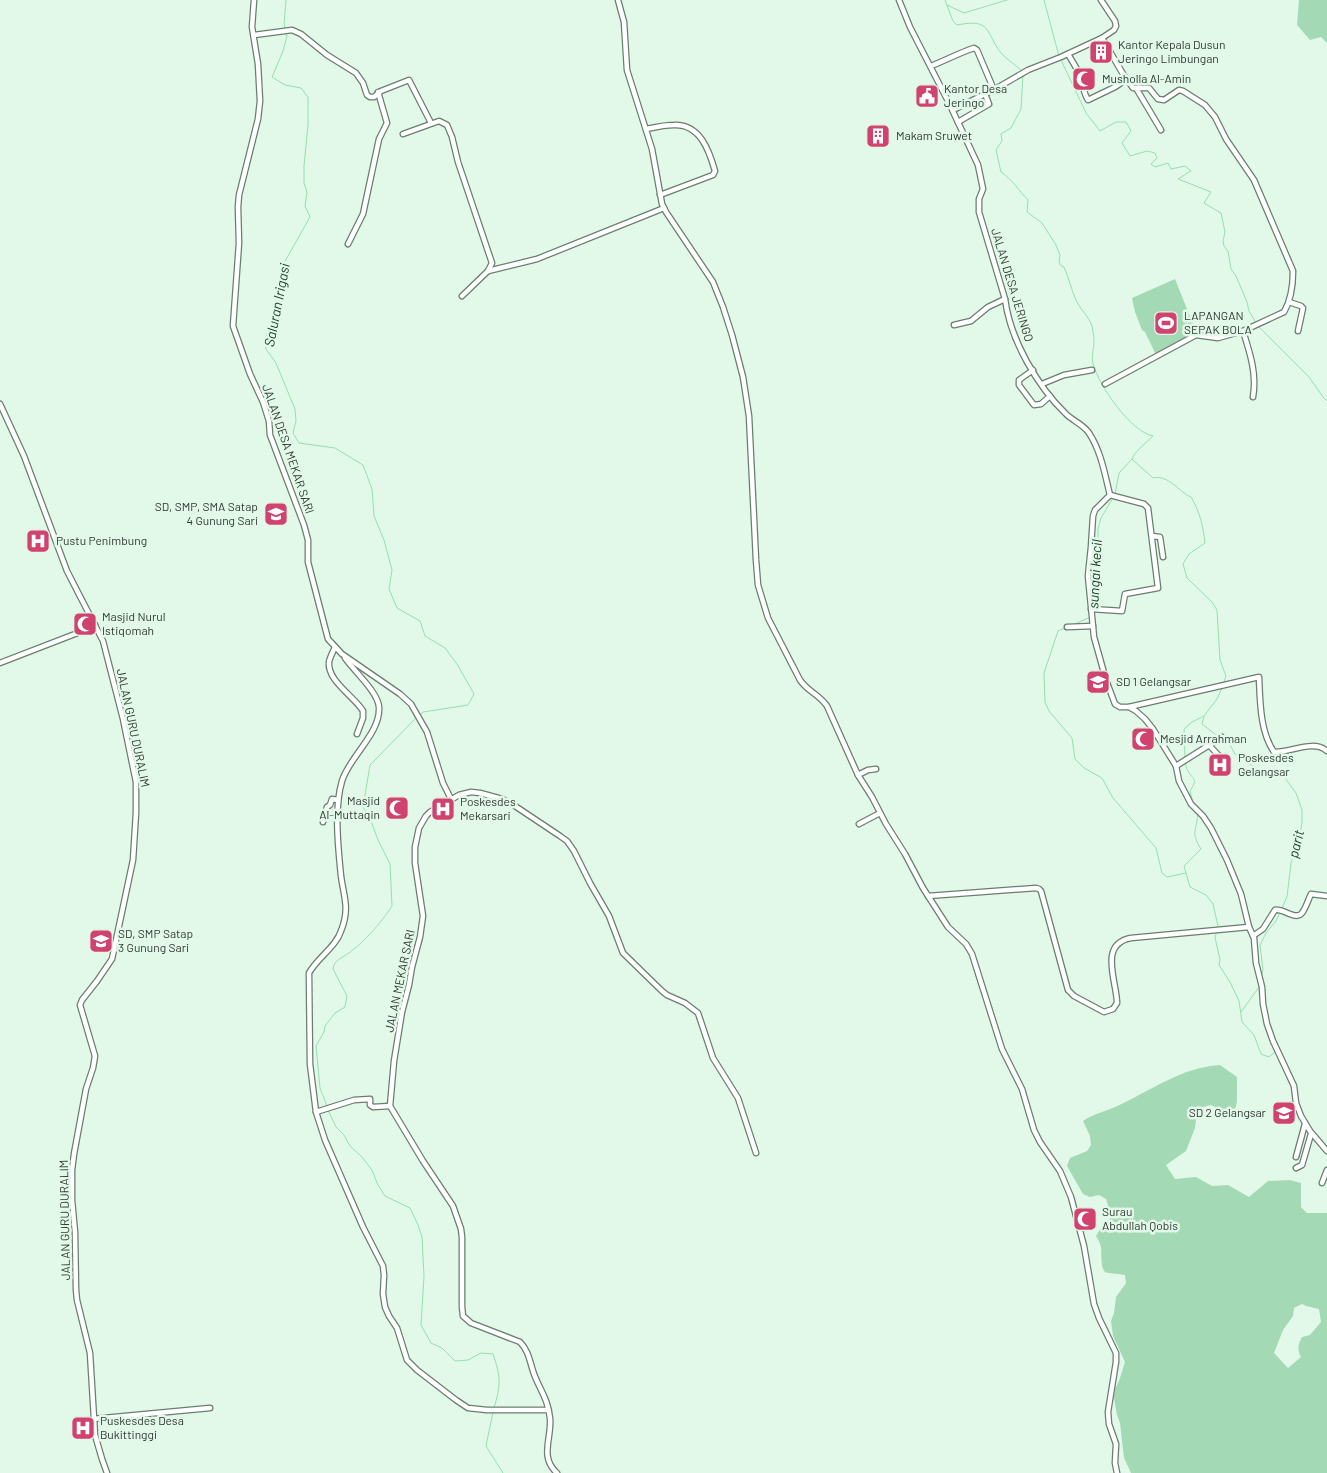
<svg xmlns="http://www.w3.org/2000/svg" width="1327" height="1473" font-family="Barlow,sans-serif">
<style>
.green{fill:#a4d9b6;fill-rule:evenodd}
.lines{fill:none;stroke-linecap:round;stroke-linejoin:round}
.stream{stroke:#92e1af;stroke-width:1}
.street-casing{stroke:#6a7e70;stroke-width:7}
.street{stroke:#fff;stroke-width:4.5}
.labels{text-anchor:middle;stroke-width:5;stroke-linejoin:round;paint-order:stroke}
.poi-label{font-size:12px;fill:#313933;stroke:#e2f9e9;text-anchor:start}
.street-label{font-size:12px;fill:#313933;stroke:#e2f9e9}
.water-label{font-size:14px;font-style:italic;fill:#1a3c28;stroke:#e2f9e9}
</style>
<rect width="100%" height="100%" fill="#e2f9e9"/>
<!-- green -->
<g class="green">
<polygon points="1299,0 1327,0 1327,43 1321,37 1310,40 1297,25"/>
<polygon points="1175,279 1197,334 1156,355 1145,332 1142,330 1135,312 1132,298"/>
<path d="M1220 1065 1237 1077V1102L1234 1113H1226L1211 1105 1203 1107 1197 1112 1195 1128 1186 1151 1166 1165 1175 1179 1196 1177 1212 1186 1228 1185 1249 1197 1268 1181 1290 1180 1301 1183V1207L1307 1213H1327V1473H1131L1124 1458 1120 1423 1117 1415 1114 1398 1115 1389 1119 1381 1125 1362 1113 1336 1111 1321 1114 1313 1116 1297 1126 1283 1125 1275C1121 1274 1106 1273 1105 1272 1100 1267 1102 1254 1101 1247 1100 1243 1098 1239 1096 1236L1103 1224 1107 1222 1110 1219 1111 1215 1106 1199 1099 1195 1090 1197 1083 1194 1067 1166 1070 1158 1087 1151 1091 1145 1090 1136 1083 1121C1093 1114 1104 1112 1115 1107 1151 1091 1179 1068 1220 1065ZM1302 1304 1306 1306 1319 1309 1321 1322 1310 1335 1302 1337C1298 1344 1297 1350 1301 1357L1288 1368 1274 1353 1283 1330 1293 1316 1294 1308Z"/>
</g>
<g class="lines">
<!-- stream -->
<g class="stream">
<polyline points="286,0 284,24 287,36 283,51 272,77 285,85 301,88 308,97 308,125 304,166 304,183 307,192 305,206 310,217 284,263 270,327 265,339 266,349 276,363 295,409 296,421 293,433 299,443 335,448 363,465 372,489 374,516 384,540 392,570 389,589 397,608 420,621 425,636 445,648 457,664 474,694 468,705 423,712 420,715"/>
<path d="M945 0 953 21 957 25C992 18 985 32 1001 53 1007 60 1016 65 1022 71"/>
<polyline points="1044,0 1059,56"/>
<polyline points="947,5 964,13 1007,0"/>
<polyline points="1061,60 1086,113 1100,131 1116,122 1126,122 1131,131 1122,143 1130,156 1147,151 1155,153 1157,158 1151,164 1155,167 1168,163 1171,169 1185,166 1191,171 1178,179 1211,192 1204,203 1221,213 1225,232 1223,241 1224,246 1228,251 1231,269 1236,276 1247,302 1249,311 1256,323"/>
<path d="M1023 74 1021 109 1011 128 1001 134 1002 141 996 150 1001 172C1014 181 1018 190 1028 200L1027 212 1042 223 1056 245 1060 255 1059 262 1061 266 1064 267C1069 278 1071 289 1076 300 1080 309 1089 317 1092 326 1093 331 1094 337 1094 341 1094 349 1091 356 1093 364 1100 387 1130 431 1153 436 1146 443 1135 451 1132 459L1153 478C1168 474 1179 492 1191 497 1200 512 1203 526 1205 543L1189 554 1183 564 1187 578 1212 602 1217 610 1220 660 1226 676 1224 682"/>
<polyline points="1258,326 1309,377 1323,397 1327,401"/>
<polyline points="1115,494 1119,473 1132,459"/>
<polyline points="1094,607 1093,581 1098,552 1098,529 1101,518 1113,498"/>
<polyline points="1073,625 1090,617"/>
<polyline points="1065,628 1058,631 1044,673 1045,702 1049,711 1072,738 1075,759 1084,768 1102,778 1113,798 1156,848 1162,873 1167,877 1186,873"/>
<polyline points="1204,717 1202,724 1219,737"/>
<polyline points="1222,740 1230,745 1235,754 1264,774 1271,770 1282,774 1296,793 1302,810 1302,822 1300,835 1291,863 1287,897 1276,921 1266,933 1260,945 1263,970 1261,976"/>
<polyline points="1185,758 1184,729 1192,722 1204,716 1217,699 1222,688"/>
<path d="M1185 762C1186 765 1186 768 1188 771 1194 781 1198 778 1190 791L1193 803"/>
<path d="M1198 813C1197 830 1190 832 1201 849L1184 866 1190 887 1206 895 1213 904 1218 926 1215 938 1220 959 1219 965 1230 982 1239 1001 1242 1022 1254 1035 1261 1054 1269 1057 1276 1051"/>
<polyline points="1241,1012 1259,987 1259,984"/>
<polyline points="1285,1062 1291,1075"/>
<path d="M327 1106 320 1088 316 1046 324 1032 325 1026 335 1013 345 1007 347 996 333 969C334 960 342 958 349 953 365 941 381 923 392 906L390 864 378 840 370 818 363 807 370 765 417 717"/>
<path d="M328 1110 336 1127 344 1135 350 1146 362 1157 372 1170 377 1183 385 1196 410 1208 418 1225 422 1237 424 1276 421 1325 431 1343 442 1348 455 1361 468 1360 481 1353 493 1354C501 1377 501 1385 494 1408"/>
<polyline points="493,1412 486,1446 503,1473"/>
</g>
<!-- street casing -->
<g class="street-casing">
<g id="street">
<polyline points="254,0 252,27 258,64 260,101 258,119 239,195 238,207 239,243 233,326 250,374 263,402 269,421 270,435 304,525 308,540 308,562 328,639 342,654 400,694 411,704 427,732 443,783 451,799"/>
<path d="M618 0 624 22 627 70 652 149 662 204 666 212 713 282 723 307 732 335 743 377 749 416 756 560 758 585 768 618 800 680C807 691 820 695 827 706L858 775 872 797 886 824 905 854 923 888 948 927 966 944 972 954 1002 1049 1022 1089 1034 1130 1040 1142 1060 1171 1071 1197 1084 1246 1094 1304 1099 1318 1116 1353V1362L1108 1412 1109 1424 1116 1444 1115 1463 1117 1473"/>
<path d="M899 0 910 27 949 103 978 165 983 189 979 199V212L1005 299C1010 339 1037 386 1066 414 1073 421 1083 424 1089 433 1101 451 1105 475 1110 495L1095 510 1093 516 1091 547 1088 576 1094 637 1106 680 1115 704 1120 707H1129L1136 711 1145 719 1153 729 1176 766 1179 781 1191 804 1203 816 1211 828 1227 860 1241 894 1249 927 1254 938 1256 963 1262 987 1263 1004 1267 1024 1273 1041 1294 1086 1296 1103 1301 1116 1310 1131 1327 1151"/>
<polyline points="1101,0 1115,21 1116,26 1114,30 1102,38"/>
<polyline points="254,35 292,30 301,34 327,55 356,73 363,83 367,95 370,97 374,97 381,91 409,80 431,123"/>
<path d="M1068 54C1072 61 1077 68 1080 76 1083 84 1083 92 1088 100L1115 87 1127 79"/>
<path d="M931 66C946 60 959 53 974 48L977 50 994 90"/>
<polyline points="1136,88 1161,130"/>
<path d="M953 110 997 88 1028 70 1061 57 1102 38 1123 74 1133 88H1149L1158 99 1164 100 1179 90 1183 91 1205 105 1215 117 1226 139 1254 180 1293 271C1293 286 1291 300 1284 312L1243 331 1218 338 1196 335 1105 384"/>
<polyline points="958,122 989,104 985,94"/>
<path d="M646 129C656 127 665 125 674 125 700 124 709 150 715 171L713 175 660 195"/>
<polyline points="403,134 439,121 447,125 452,137 458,162 492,263 488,271 462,296"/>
<polyline points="348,244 363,214 379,139 387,123 378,92"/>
<polyline points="488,271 537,259 664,208"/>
<polyline points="1289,302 1301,306 1303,308 1298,331"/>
<polyline points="954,325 971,321 988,307 1005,299"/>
<path d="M1243 331C1250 353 1257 374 1253 397"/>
<polyline points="1033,370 1019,380 1019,385 1034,405 1041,404 1050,396"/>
<polyline points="1042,384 1064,375 1092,370"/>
<polyline points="0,404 24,456 67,571 103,641 123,719 136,782 136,813 133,860 112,959 97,981 82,1000 80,1005 95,1056 93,1068 86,1089 74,1154 72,1170 72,1200 75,1232 76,1290 77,1300 90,1353 95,1435 102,1459 107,1473"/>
<polyline points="1152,536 1160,537 1163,557"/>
<polyline points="1091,609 1122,611 1125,594 1158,588 1148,508 1144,504 1110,495"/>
<polyline points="1067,627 1093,626"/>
<path d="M335 647C333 652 330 657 329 662 327 681 355 697 363 711V718L357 734"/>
<path d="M345 658C354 671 378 692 379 707 381 733 349 757 342 781 334 808 338 847 341 876 344 898 350 908 341 931 336 947 317 958 309 973L310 1064 316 1112 354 1100 370 1099V1105L373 1107 390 1106"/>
<polyline points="0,663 75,634 95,625"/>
<path d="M1129 707 1259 677C1260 701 1260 732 1274 752 1290 753 1313 739 1327 751"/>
<polyline points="1209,745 1221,758"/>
<polyline points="1176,766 1222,737"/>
<polyline points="858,775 868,770 876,769"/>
<polyline points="323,822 327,807 330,805 332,799 338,800"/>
<polyline points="859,824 880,813"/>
<path d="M928 896 1036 888 1039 889 1041 891 1068 990 1074 996 1104 1012 1113 1009 1117 1003C1117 982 1098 944 1131 938L1249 927"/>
<path d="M1253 936 1263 929 1275 910C1283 908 1296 921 1302 913 1306 908 1308 900 1311 894L1327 896"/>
<polyline points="316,1112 325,1140 363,1227 383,1266 384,1275 383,1294 385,1307 389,1316 397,1328 407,1360 417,1370 456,1400 468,1408 487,1410 548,1410"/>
<polyline points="1296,1157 1305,1124"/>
<polyline points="1296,1168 1302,1165 1311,1134"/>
<polyline points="1322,1183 1327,1170"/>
<polyline points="93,1419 210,1408"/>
<path d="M557 1473C539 1457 552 1438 550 1418 548 1399 540 1390 534 1374 530 1363 529 1351 520 1342L471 1323 463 1316 462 1307V1237L461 1229 453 1206 423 1161 390 1106 394 1061 402 1012 409 985 412 967 420 937 423 916 415 863V847L419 828 426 816 430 812 459 795 471 792 480 793 502 799 512 804 560 836 567 841 574 851 590 883 609 916 623 953 662 991 667 995 685 1003 698 1013 713 1058 738 1098 756 1153"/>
</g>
</g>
<!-- street -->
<use href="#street" class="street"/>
</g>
<!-- icons -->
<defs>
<g id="building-square" transform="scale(1.25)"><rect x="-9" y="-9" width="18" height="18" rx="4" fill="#d0436f" stroke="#e2f9e9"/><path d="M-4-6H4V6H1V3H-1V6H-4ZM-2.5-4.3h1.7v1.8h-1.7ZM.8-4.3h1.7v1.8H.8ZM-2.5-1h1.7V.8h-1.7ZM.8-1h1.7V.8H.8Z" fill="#fff"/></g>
<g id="mosque-square" transform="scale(1.25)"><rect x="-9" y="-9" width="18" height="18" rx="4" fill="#d0436f" stroke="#e2f9e9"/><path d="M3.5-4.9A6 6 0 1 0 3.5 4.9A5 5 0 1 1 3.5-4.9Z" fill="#fff"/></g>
<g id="civic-square" transform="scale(1.25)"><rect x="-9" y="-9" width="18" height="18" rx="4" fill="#d0436f" stroke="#e2f9e9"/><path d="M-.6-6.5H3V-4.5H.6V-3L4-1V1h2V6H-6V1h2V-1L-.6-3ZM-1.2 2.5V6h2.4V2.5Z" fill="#fff"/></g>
<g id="stadium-square" transform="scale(1.25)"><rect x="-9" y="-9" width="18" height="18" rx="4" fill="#d0436f" stroke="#e2f9e9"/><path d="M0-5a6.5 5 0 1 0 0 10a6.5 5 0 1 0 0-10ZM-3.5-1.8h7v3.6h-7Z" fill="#fff"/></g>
<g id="school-square" transform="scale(1.25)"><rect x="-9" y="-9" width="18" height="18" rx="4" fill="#d0436f" stroke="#e2f9e9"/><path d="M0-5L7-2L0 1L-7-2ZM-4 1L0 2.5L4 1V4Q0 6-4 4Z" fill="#fff"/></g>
<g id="hospital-square" transform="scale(1.25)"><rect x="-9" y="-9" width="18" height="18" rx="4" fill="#d0436f" stroke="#e2f9e9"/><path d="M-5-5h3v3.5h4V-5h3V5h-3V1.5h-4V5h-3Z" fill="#fff"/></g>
</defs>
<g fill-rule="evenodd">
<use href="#building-square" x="1101" y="52"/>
<use href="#mosque-square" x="1084" y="79"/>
<use href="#civic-square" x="927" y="96"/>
<use href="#building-square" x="878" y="136"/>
<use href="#stadium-square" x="1166" y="323"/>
<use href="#school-square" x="276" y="514"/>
<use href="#hospital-square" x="38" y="541"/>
<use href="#mosque-square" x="85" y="624"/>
<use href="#school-square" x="1098" y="682"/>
<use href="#mosque-square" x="1143" y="739"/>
<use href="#hospital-square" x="1220" y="765"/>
<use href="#mosque-square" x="397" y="808"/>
<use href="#hospital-square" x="443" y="809"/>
<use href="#school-square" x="101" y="941"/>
<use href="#school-square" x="1284" y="1113"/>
<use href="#mosque-square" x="1085" y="1219"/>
<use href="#hospital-square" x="83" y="1428"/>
</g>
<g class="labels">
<!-- poi labels -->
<g class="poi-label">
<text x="1118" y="49">Kantor Kepala Dusun<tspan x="1118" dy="14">Jeringo Limbungan</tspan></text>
<text x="1102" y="83">Musholla Al-Amin</text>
<text x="944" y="93">Kantor Desa<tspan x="944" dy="14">Jeringo</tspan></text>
<text x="896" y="140">Makam Sruwet</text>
<text x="1184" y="320">LAPANGAN<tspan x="1184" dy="14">SEPAK BOLA</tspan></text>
<text x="258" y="511" text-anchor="end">SD, SMP, SMA Satap<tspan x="258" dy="14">4 Gunung Sari</tspan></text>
<text x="56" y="545">Pustu Penimbung</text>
<text x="102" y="621">Masjid Nurul<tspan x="102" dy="14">Istiqomah</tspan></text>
<text x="1116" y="686">SD 1 Gelangsar</text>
<text x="1160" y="743">Mesjid Arrahman</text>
<text x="1238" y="762">Poskesdes<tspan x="1238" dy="14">Gelangsar</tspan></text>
<text x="380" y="805" text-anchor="end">Masjid<tspan x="380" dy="14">Al-Muttaqin</tspan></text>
<text x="460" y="806">Poskesdes<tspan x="460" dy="14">Mekarsari</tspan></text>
<text x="118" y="938">SD, SMP Satap<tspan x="118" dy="14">3 Gunung Sari</tspan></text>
<text x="1266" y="1117" text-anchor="end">SD 2 Gelangsar</text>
<text x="1102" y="1216">Surau<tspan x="1102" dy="14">Abdullah Qobis</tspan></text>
<text x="100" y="1425">Puskesdes Desa<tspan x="100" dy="14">Bukittinggi</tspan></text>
</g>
<!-- street labels -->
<g class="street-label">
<text transform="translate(1012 285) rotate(73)" y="4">JALAN DESA JERINGO</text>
<text transform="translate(288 449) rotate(71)" y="4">JALAN DESA MEKAR SARI</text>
<text transform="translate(133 728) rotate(78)" y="4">JALAN GURU DURALIM</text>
<text transform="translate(400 981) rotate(-78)" y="4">JALAN MEKAR SARI</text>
<text transform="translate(65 1220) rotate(-91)" y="4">JALAN GURU DURALIM</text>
</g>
<!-- water labels -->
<g class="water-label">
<text transform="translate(277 305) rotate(-79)" y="5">Saluran Irigasi</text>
<text transform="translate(1095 574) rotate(-87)" y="5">sungai kecil</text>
<text transform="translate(1296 844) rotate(-76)" y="5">parit</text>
</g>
</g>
</svg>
